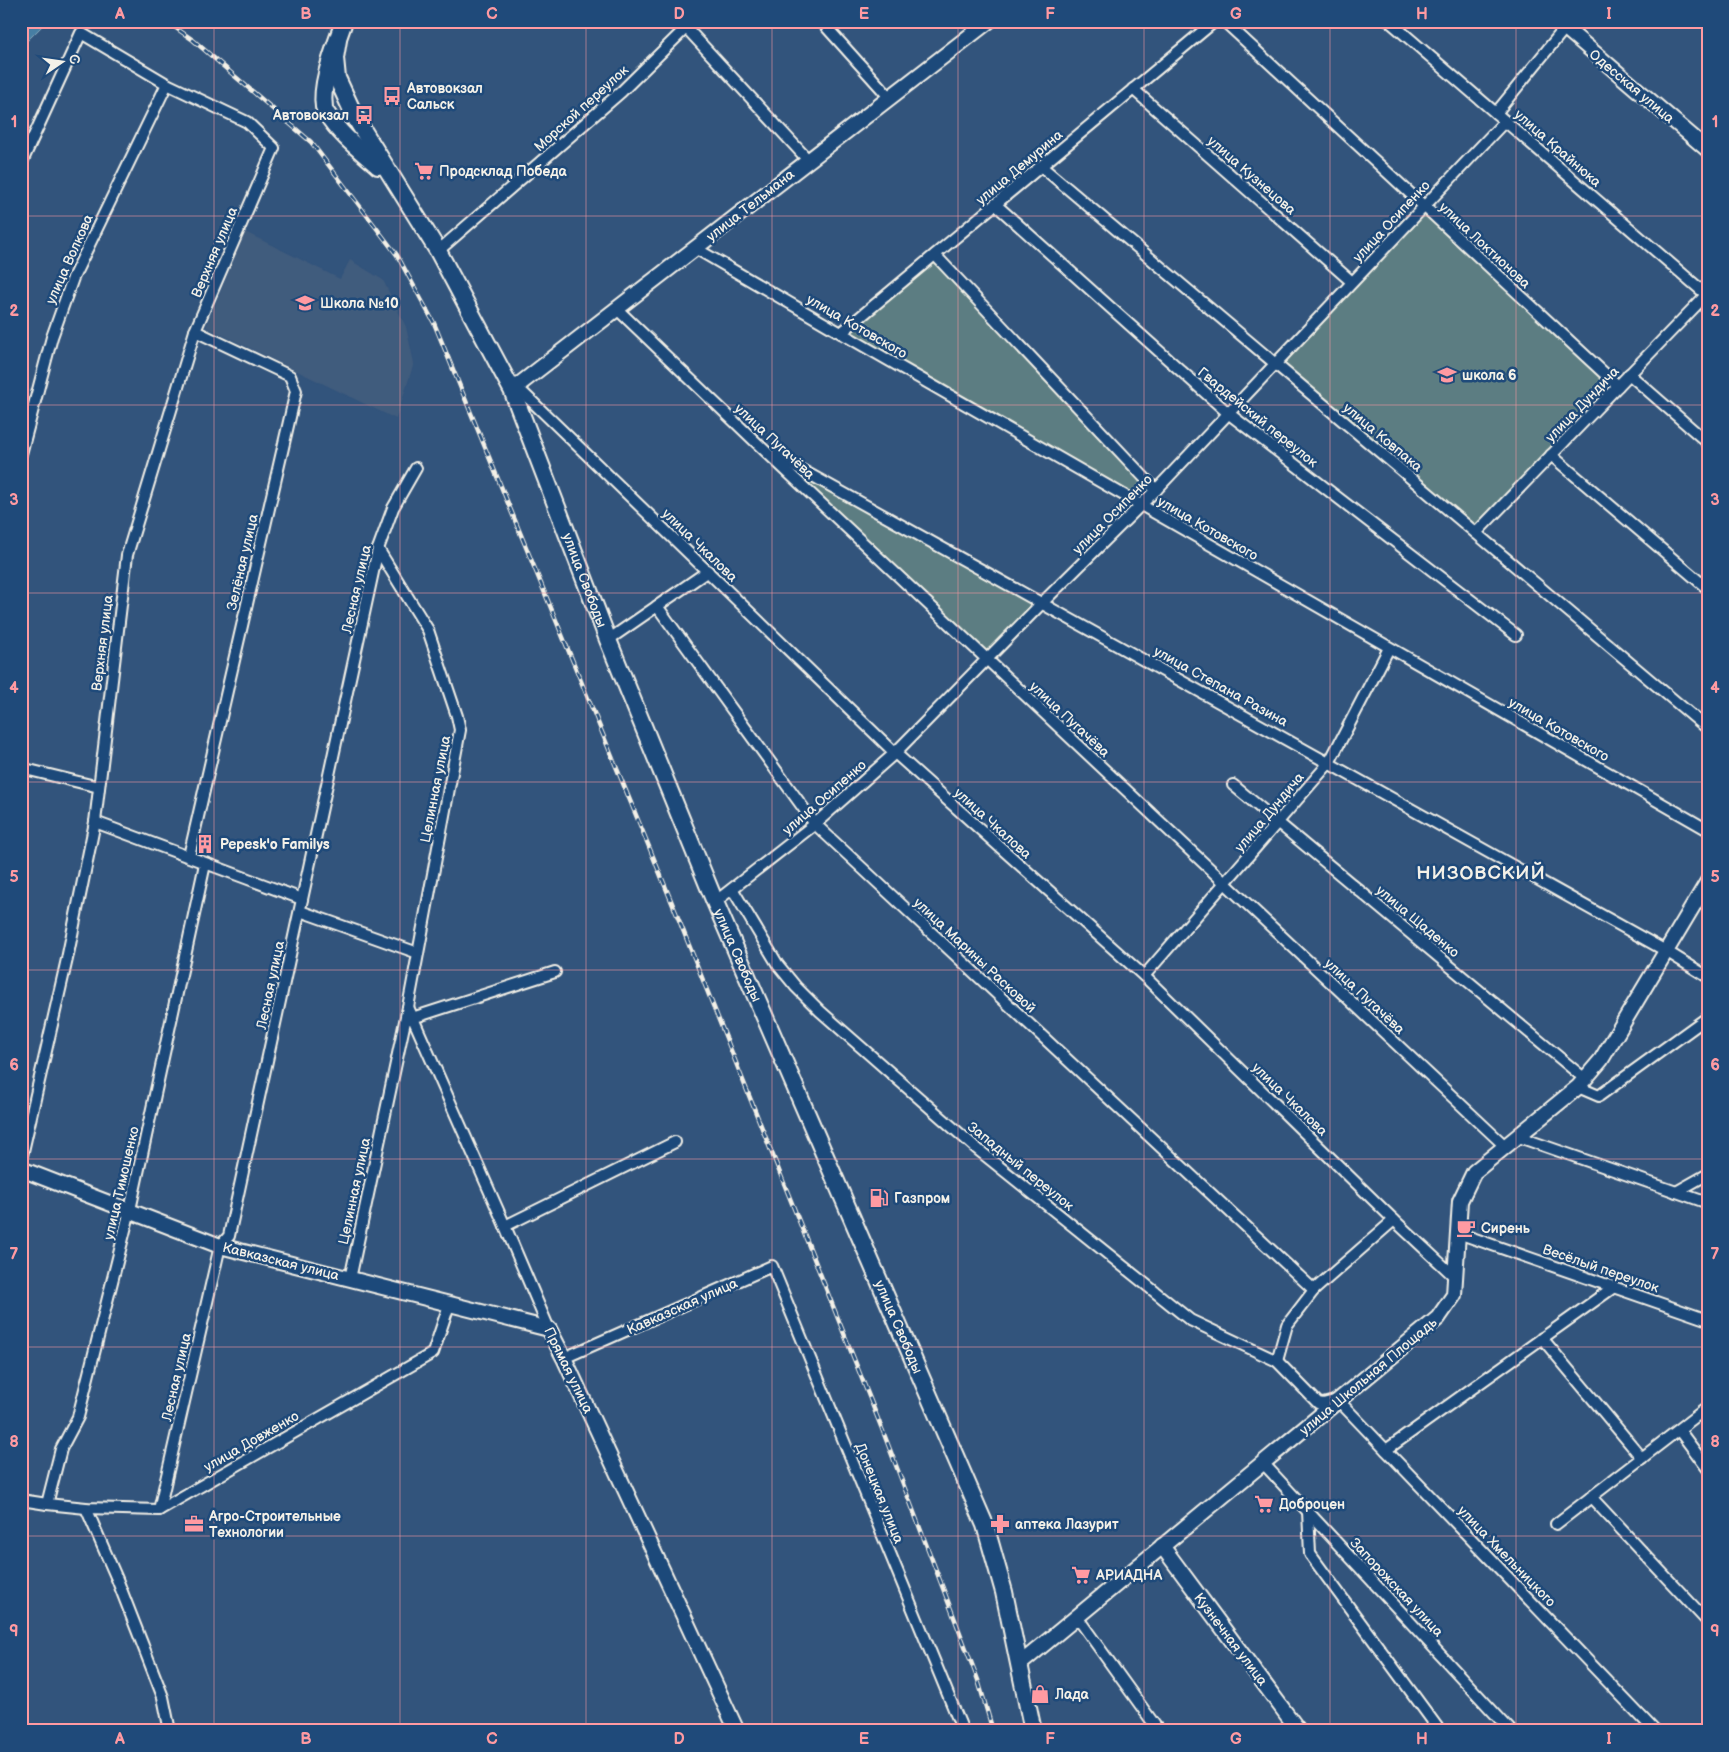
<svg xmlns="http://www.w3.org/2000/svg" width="1729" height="1752" font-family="'Balsamiq Sans',sans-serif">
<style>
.built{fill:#405b7d}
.green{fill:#5b7d82;stroke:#a8b7b5}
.water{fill:#477ea3;stroke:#8cacbf}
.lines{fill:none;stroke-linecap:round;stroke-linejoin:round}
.street-casing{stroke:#f4f1e8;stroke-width:14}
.secondary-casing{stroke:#f4f1e8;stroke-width:18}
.primary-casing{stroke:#f4f1e8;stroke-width:20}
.street{stroke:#1f4a7a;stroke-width:10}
.secondary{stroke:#1f4a7a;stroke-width:14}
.primary{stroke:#1f4a7a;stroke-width:16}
.rail-casing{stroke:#f4f1e8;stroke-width:4.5}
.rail{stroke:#1f4a7a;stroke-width:2.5;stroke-dasharray:8;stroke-linecap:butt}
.grid{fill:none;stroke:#ff9aa2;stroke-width:1;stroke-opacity:0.55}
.labels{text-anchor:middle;stroke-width:5;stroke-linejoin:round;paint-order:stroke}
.street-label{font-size:14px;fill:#f4f1e8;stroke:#1f4a7a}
.poi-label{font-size:14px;font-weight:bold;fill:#f4f1e8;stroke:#1f4a7a;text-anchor:start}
.district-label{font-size:19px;font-weight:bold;letter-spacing:1px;fill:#f4f1e8;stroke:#1f4a7a}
.neatline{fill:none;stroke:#ff9aa2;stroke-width:2}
.grid-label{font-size:16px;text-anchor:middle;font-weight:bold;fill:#ff9aa2}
</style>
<rect width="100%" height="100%" fill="#32547c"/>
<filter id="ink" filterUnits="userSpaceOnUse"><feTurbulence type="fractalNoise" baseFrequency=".02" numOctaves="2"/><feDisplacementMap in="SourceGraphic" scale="10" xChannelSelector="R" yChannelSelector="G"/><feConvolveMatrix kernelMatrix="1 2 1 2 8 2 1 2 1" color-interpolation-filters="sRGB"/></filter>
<g filter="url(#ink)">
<!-- built -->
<polygon class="built" points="245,232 340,279 350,260 383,280 406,327 414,363 396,419 206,327"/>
<!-- green -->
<g class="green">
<polygon points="1424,206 1618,386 1476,533 1275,363"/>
<polygon points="935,255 1156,490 1141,505 841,333"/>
<polygon points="761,447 1043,602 984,662"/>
</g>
<!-- water -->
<polygon class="water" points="21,21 47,21 21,47"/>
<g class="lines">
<!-- street casing -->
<g class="street-casing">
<g id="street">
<polyline points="680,21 809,161"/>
<polyline points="821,21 890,98"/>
<polyline points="1224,21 1618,386"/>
<polyline points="1389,21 1708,296"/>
<polyline points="1133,89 1352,282"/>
<polyline points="1496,113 1565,28"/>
<polyline points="21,164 81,33 167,84 247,122 274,148 195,331 127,555 95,822 67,959 21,1160"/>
<polyline points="1041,166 1708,729"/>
<polyline points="995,204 1228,413 1516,635"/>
<polyline points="695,248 841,333 1708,830"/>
<polyline points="438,251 621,92 693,21"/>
<polyline points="935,255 1156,490"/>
<polyline points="617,309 761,447 1506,1147"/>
<polyline points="841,333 1215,21"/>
<polyline points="1629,374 1708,443"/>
<polyline points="516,386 895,753 1144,976 1394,1220 1455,1277"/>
<polyline points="21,454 52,337 73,278 167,84"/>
<polyline points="775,455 1666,951 1708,977"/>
<polyline points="1551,455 1708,589"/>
<polyline points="1476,533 1708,293"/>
<polyline points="657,606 815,824 1314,1290"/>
<polyline points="608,640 708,571"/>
<polyline points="21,768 99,787"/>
<polyline points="1233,785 1585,1079"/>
<polyline points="95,822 302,899"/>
<polyline points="189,856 296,391 290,376 195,331"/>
<polyline points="733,890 778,965 796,987 820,1011 976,1148 1190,1320 1277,1361 1318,1403 1323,1404 1338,1400 1655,1731"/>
<polyline points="715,902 815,824 895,753 1043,602 1156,490 1505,121"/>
<polyline points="300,911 418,953"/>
<polyline points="1144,976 1329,763 1389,648"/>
<polyline points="408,1007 505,1226 549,1329"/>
<polyline points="406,1020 555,972"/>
<polyline points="1578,1087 1599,1096 1708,1017"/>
<polyline points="1519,1137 1708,1203"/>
<polyline points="1676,1192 1708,1174"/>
<polyline points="505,1226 675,1142"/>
<polyline points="1458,1233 1708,1320"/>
<polyline points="350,1279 408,1007 460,730 457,716 428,630 378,549"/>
<polyline points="1542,1338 1642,1458"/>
<polyline points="564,1358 772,1266 963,1731"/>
<polyline points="1277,1361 1287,1325 1314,1290 1394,1220"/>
<polyline points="1679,1430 1708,1469"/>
<polyline points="1386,1450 1614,1287"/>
<polyline points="1263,1463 1511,1731"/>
<polyline points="1591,1497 1708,1622"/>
<polyline points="21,1500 47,1504 86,1508 159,1510 433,1353 449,1305"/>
<polyline points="47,1504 61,1449 78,1417 130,1210 205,864"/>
<polyline points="86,1508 117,1579 163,1697 170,1731"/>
<polyline points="159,1510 220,1246 229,1236 378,549 393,508 416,468"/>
<polyline points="1308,1511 1310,1554 1440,1731"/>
<polyline points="1556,1524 1708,1407"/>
<polyline points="1077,1617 1159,1731"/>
</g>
</g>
<!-- secondary casing -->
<g class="secondary-casing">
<g id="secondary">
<polyline points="1557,21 1708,150"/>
<polyline points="512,390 989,21"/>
<polyline points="21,1169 220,1246 549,1329 564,1358 737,1731"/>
<polyline points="1162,1546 1299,1731"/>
<polyline points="1020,1664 1438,1318 1454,1295 1460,1201 1474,1172 1578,1087 1601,1060 1708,881"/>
</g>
</g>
<!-- primary casing -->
<g class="primary-casing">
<g id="primary">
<path id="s1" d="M338 40 335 58 337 78 356 119 438 251 512 390 608 640 715 902 985 1525 1004 1592 1033 1731"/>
<path d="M324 107C320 83 336 45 344 21"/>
<path d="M327 114C340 135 360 150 378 166"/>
</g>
</g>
<!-- street -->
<use href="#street" class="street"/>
<!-- secondary -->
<use href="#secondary" class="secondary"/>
<!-- primary -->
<use href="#primary" class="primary"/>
<!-- rail casing -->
<g class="rail-casing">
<polyline id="rail" points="166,21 193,40 311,142 397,255 434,323 677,915 884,1434 978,1680 993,1731"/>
</g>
<!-- rail -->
<use href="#rail" class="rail"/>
</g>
</g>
<!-- grid -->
<path class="grid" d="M214 21V1731M400 21V1731M586 21V1731M772 21V1731M958 21V1731M1144 21V1731M1330 21V1731M1516 21V1731M21 216H1708M21 405H1708M21 593H1708M21 782H1708M21 970H1708M21 1159H1708M21 1347H1708M21 1536H1708"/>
<!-- icons -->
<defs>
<g id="bus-bare" transform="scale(1.5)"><path d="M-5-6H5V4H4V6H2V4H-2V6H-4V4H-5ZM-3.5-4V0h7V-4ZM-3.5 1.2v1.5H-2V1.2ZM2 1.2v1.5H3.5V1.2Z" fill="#ff9aa2" stroke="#1f4a7a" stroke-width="2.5" paint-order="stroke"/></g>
<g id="supermarket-bare" transform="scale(1.5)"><path d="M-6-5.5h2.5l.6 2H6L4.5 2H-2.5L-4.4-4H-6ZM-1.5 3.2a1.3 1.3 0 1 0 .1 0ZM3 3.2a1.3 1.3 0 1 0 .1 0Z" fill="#ff9aa2" stroke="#1f4a7a" stroke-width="2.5" paint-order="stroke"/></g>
<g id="school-bare" transform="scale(1.5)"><path d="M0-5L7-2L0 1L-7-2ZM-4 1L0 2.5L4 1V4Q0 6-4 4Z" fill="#ff9aa2" stroke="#1f4a7a" stroke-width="2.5" paint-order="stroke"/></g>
<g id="building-bare" transform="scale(1.5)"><path d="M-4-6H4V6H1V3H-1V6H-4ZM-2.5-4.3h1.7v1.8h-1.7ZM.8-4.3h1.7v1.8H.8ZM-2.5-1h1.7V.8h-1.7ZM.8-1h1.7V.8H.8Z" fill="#ff9aa2" stroke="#1f4a7a" stroke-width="2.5" paint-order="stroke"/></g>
<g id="fuel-bare" transform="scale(1.5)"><path d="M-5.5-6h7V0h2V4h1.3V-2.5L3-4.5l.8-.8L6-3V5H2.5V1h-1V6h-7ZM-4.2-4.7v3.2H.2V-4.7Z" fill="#ff9aa2" stroke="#1f4a7a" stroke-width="2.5" paint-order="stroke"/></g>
<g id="cafe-bare" transform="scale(1.5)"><path d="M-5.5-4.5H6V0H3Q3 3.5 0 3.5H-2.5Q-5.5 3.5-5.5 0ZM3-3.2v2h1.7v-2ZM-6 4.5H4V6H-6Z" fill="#ff9aa2" stroke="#1f4a7a" stroke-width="2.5" paint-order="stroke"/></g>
<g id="office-bare" transform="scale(1.5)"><path d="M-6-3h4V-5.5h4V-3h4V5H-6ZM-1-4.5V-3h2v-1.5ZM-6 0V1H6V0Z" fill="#ff9aa2" stroke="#1f4a7a" stroke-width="2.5" paint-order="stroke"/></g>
<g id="pharmacy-bare" transform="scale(1.5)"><path d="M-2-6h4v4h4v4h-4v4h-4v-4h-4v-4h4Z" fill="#ff9aa2" stroke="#1f4a7a" stroke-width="2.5" paint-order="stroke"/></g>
<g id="shop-bare" transform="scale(1.5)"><path d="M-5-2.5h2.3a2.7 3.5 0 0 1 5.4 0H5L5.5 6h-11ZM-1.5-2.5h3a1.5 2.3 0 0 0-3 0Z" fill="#ff9aa2" stroke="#1f4a7a" stroke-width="2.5" paint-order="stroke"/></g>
</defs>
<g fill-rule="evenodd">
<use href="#bus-bare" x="392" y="96"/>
<use href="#bus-bare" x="364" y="115"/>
<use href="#supermarket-bare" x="424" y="171"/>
<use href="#school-bare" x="305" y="303"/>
<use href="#school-bare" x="1447" y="375"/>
<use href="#building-bare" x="205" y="844"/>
<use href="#fuel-bare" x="879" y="1198"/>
<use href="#cafe-bare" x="1466" y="1228"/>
<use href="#supermarket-bare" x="1264" y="1504"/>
<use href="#office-bare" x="194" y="1524"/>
<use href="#pharmacy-bare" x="1000" y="1524"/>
<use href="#supermarket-bare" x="1081" y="1575"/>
<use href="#shop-bare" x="1040" y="1694"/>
</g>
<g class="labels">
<!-- street labels -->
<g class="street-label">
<text transform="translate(1632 86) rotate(40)" y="5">Одесская улица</text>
<text transform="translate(581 108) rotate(-42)" y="5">Морской переулок</text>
<text transform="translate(1558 148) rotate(41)" y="5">улица Крайнюка</text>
<text transform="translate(1019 167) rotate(-40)" y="5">улица Демурина</text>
<text transform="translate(1252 175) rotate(41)" y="5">улица Кузнецова</text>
<text transform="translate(750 205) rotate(-38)" y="5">улица Тельмана</text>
<text transform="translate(1391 221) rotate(-47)" y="5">улица Осипенко</text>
<text transform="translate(1485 245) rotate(43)" y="5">улица Локтионова</text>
<text transform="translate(214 252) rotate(-67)" y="5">Верхняя улица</text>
<text transform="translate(69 259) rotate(-66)" y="5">улица Волкова</text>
<text transform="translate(857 326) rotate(30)" y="5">улица Котовского</text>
<text transform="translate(1582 404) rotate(-46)" y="5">улица Дундича</text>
<text transform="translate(1258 417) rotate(39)" y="5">Гвардейский переулок</text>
<text transform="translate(1383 437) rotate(40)" y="5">улица Ковпака</text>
<text transform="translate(775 441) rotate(43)" y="5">улица Пугачёва</text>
<text transform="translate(1112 514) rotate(-45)" y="5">улица Осипенко</text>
<text transform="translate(1208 528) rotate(30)" y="5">улица Котовского</text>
<text transform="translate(700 545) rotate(44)" y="5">улица Чкалова</text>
<text transform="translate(242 562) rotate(-77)" y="5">Зелёная улица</text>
<text dy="5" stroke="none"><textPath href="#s1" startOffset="600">улица Свободы</textPath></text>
<text transform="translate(356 589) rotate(-77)" y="5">Лесная улица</text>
<text transform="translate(102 643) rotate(-83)" y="5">Верхняя улица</text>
<text transform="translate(1221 686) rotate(29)" y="5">улица Степана Разина</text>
<text transform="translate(1070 719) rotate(43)" y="5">улица Пугачёва</text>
<text transform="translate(1559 729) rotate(30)" y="5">улица Котовского</text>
<text transform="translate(435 789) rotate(-79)" y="5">Целинная улица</text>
<text transform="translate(824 797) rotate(-41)" y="5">улица Осипенко</text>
<text transform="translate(1269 812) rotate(-50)" y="5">улица Дундича</text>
<text transform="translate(993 823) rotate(42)" y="5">улица Чкалова</text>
<text transform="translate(1418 921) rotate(40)" y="5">улица Щаденко</text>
<text dy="5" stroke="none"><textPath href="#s1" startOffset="1005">улица Свободы</textPath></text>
<text transform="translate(975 955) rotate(43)" y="5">улица Марины Расковой</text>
<text transform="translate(270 985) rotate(-78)" y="5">Лесная улица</text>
<text transform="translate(1365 996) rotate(43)" y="5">улица Пугачёва</text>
<text transform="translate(1290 1099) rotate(44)" y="5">улица Чкалова</text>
<text transform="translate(1021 1166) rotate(39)" y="5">Западный переулок</text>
<text transform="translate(121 1183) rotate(-77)" y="5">улица Тимошенко</text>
<text transform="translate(354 1191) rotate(-78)" y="5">Целинная улица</text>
<text transform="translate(281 1261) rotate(14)" y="5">Кавказская улица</text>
<text transform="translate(1601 1268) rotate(19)" y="5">Весёлый переулок</text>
<text transform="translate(682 1306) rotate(-24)" y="5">Кавказская улица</text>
<text dy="5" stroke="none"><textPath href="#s1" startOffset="1410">улица Свободы</textPath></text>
<text transform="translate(569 1370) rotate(64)" y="5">Прямая улица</text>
<text transform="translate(1368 1376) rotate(-40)" y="5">улица Школьная Площадь</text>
<text transform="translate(176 1377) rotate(-77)" y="5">Лесная улица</text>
<text transform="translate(251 1441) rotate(-30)" y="5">улица Довженко</text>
<text transform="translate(880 1493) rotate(68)" y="5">Донецкая улица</text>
<text transform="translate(1507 1556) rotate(46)" y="5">улица Хмельницкого</text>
<text transform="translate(1397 1587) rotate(47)" y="5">Запорожская улица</text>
<text transform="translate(1231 1639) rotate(53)" y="5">Кузнечная улица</text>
</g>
<!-- poi labels -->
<g class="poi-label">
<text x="407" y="93">Автовокзал<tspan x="407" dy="16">Сальск</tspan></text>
<text x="349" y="120" text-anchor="end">Автовокзал</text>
<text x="439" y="176">Продсклад Победа</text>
<text x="320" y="308">Школа №10</text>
<text x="1462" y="380">школа 6</text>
<text x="220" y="849">Pepesk'o Familys</text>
<text x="894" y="1203">Газпром</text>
<text x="1481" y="1233">Сирень</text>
<text x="1279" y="1509">Доброцен</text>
<text x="209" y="1521">Агро-Строительные<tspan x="209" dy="16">Технологии</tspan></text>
<text x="1015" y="1529">аптека Лазурит</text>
<text x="1096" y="1580">АРИАДНА</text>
<text x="1055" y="1699">Лада</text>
</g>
<!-- district labels -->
<g class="district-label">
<text x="1481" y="879">НИЗОВСКИЙ</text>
</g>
</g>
<!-- margin -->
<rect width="1729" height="1752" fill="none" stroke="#1f4a7a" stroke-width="55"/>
<!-- north arrow -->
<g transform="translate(62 62) rotate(77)" stroke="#1f4a7a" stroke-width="4" paint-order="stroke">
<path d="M0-4L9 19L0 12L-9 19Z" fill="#f4f1e8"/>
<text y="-8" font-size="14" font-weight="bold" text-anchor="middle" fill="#f4f1e8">С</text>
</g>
<rect x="28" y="28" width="1674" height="1696" class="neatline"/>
<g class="grid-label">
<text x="120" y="19">A</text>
<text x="306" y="19">B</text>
<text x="492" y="19">C</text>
<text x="679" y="19">D</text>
<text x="864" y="19">E</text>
<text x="1050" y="19">F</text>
<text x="1236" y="19">G</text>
<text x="1422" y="19">H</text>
<text x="1609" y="19">I</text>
<text x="14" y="127">1</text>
<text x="1715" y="127">1</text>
<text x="14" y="316">2</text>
<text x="1715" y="316">2</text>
<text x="14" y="505">3</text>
<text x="1715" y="505">3</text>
<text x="14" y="693">4</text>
<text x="1715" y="693">4</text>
<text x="14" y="882">5</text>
<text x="1715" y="882">5</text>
<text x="14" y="1070">6</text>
<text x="1715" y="1070">6</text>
<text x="14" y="1259">7</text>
<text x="1715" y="1259">7</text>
<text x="14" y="1447">8</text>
<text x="1715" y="1447">8</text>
<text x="14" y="1636">9</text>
<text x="1715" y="1636">9</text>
<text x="120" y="1744">A</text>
<text x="306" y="1744">B</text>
<text x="492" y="1744">C</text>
<text x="679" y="1744">D</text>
<text x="864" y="1744">E</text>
<text x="1050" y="1744">F</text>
<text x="1236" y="1744">G</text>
<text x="1422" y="1744">H</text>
<text x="1609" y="1744">I</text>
</g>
</svg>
